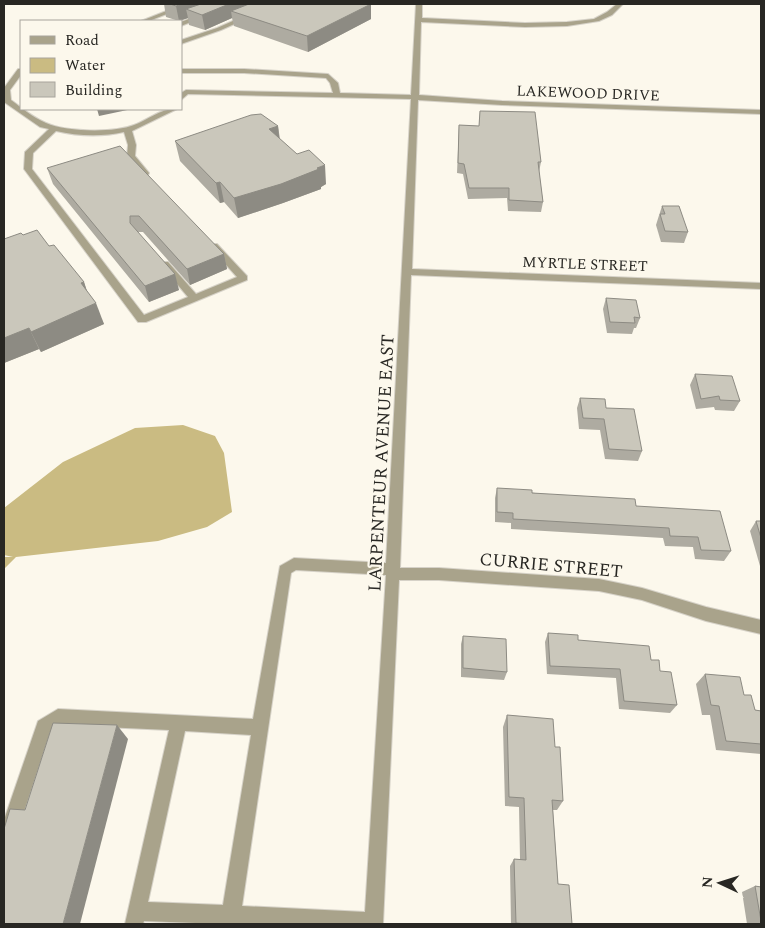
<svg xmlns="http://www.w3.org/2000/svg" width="765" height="928" font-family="Spectral,serif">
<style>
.water{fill:#cabb82}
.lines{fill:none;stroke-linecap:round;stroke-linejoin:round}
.minor-casing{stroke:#d6d2c8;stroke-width:2}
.minor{fill:#a9a38b;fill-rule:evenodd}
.wall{fill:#aeaba1}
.shaded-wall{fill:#8d8b83}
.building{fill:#cac7bb;stroke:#8d8b83}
.labels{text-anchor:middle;stroke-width:4.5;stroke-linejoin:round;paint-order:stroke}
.far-street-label{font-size:15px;fill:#282723;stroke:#fcf8ec}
.street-label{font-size:18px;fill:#282723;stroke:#fcf8ec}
</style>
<rect width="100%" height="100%" fill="#fcf8ec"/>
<!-- water -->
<polygon class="water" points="183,425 215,436 224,453 232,512 207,527 158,541 16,557 4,569 4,557 13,557 4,555 4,508 63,462 135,428"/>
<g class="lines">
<!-- minor casing -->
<g class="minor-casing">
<g id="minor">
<polygon points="184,4 192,4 149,21 141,21"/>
<polygon points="227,4 235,4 181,26 181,22"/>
<polygon points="271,4 279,4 221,30 181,44 181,40 217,28"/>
<path d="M416 4H422V18L525 23 567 22 594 19 607 12 617 4H623L612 15 599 21 567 26 525 27 421 22 419 95 502 101 761 110V114L502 105 418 100 412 269 761 283V289L411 275 400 568H439L599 579 642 588 706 607 761 620V634L706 621 642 600 599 591 439 580H399L383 924H221L144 921 143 924H125L169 730 60 725 50 732 13 845 10 851 4 854V820L36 727 38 721 58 709 253 719 280 566 294 558 386 563 411 99 188 94 181 100V93L186 90 333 93 330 83 326 78 244 73H181V69H244L328 74 338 83 340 93 411 95ZM296 570 386 575 365 912 242 906 291 573ZM185 731 251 735 223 905 148 902Z"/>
<path d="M18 69H21V75L10 90 11 100C22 108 32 117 46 123 66 132 114 133 134 125 148 120 161 108 177 109L132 131 136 145 135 156 149 173 148 175H142L127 156 128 145 124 132C102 137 77 136 56 131L33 153 32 169 144 315 188 297 162 266V262H168L196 294 237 277 211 248V244H217L247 276V280L146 322H138L24 169 25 152 49 129 40 127 4 102V88Z"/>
</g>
</g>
<!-- minor -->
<use href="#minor" class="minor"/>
</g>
<!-- wall -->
<g class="wall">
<polygon points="164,4 369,4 371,19 308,52 234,26 232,18 205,30 189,25 188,18 179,21 166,17"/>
<polygon points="480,111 541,162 539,172 543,202 541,212 508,211 507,198 468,199 463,174 457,173 459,125 479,126"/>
<polygon points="278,126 280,139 326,184 321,187 321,189 283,203 238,218 224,202 220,203 180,161 175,141"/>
<polygon points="47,168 224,254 227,269 190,285 143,232 138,232 179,290 149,302 53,184"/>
<polygon points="662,206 688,232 684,243 661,242 656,225"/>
<polygon points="23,235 49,246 84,282 87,292 104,324 41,352 39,349 4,363"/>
<polygon points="606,298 640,318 636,328 634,328 632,334 607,333 603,309"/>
<polygon points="695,374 740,401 734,411 715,410 714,407 696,409 690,385"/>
<polygon points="580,398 606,408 642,451 638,461 605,459 600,430 579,429 577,408"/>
<polygon points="497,488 636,506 731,551 724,561 695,559 693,547 665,546 663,538 511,529 511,523 495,522 495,498"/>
<polygon points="756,521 761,521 761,566 760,566 750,531"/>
<polygon points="548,633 651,660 660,671 677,705 670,713 619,709 616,678 547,674 545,642"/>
<polygon points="463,636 507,672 504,680 461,677 461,644"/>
<polygon points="705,674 744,695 755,710 761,711 761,754 716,750 710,715 702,715 696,684"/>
<polygon points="507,715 555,747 563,801 557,810 553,810 558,884 572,924 511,924 510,866 514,859 520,859 519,807 505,806 503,727"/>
<polygon points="755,886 761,887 761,924 747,924 742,892"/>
</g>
<!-- shaded-wall -->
<g class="shaded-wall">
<polygon points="182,4 223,4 186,9 188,18 179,21 176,6"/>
<polygon points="229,4 267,4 231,11 232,18 205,30 202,15"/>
<polygon points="371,4 371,19 308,52 307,36"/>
<polygon points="97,109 132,109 99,116"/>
<polygon points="278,126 280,145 269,129"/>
<polygon points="325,165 326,184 321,187 321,189 283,203 238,218 234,198"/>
<polygon points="220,182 224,202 220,203 216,183"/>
<polygon points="224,254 227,269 190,285 187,269"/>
<polygon points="175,274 179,290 149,302 145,286"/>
<polygon points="84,282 91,303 81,283"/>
<polygon points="96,303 104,324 41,352 31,332"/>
<polygon points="29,328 39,349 4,363 4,338"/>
<polygon points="117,725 128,739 80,924 63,924"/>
</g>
<!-- building -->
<g class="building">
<polygon points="170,4 182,4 176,6"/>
<polygon points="201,4 229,4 202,15 186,9"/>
<polygon points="249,4 371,4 307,36 231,11"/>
<polygon points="480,111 535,112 541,162 538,162 543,202 509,200 509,188 469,188 464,164 458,163 459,125 479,126"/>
<polygon points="261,114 278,126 269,129 297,154 309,150 325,165 317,168 319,169 281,184 234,198 220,182 216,183 175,141 251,115"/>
<polygon points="120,146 224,254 187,269 139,216 130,216 130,223 175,274 145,286 47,168"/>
<polygon points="662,206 679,206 688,232 665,231 660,214 665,214"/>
<polygon points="37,230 49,246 54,245 84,282 81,283 96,303 31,332 29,328 4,338 4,239 21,233 23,235"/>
<polygon points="606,298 636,300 640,318 634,317 635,323 610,322"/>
<polygon points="695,374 732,376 740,401 720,400 719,396 701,399"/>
<polygon points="580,398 605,399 606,408 634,409 642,451 609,449 604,419 583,418"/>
<polygon points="497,488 532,490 532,493 635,499 636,506 720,511 731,551 701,550 698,537 670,536 669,528 513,519 513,513 497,512"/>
<polygon points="756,521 761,521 761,538"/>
<polygon points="548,633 578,635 578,640 649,646 651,660 659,660 660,671 671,672 677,705 624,701 620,669 550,666"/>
<polygon points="463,636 506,639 507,672 463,668"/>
<polygon points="705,674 740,677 744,695 751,695 755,710 761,711 761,744 726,741 719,706 711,705"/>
<polygon points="507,715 553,719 555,747 560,747 563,801 552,800 558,884 569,885 572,924 526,924 516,923 514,859 526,860 524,798 509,797"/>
<polygon points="53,723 117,725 63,924 4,924 4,829 10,809 25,810"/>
<polygon points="755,886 761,887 761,921"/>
</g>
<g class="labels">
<!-- far-street labels -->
<g class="far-street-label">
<text transform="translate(588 93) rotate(2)" y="5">LAKEWOOD DRIVE</text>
<text transform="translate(585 264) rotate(2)" y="5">MYRTLE STREET</text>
</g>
<!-- street labels -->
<g class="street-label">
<text transform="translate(381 463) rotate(-87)" y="6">LARPENTEUR AVENUE EAST</text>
<text transform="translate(551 565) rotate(5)" y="6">CURRIE STREET</text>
</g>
</g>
<!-- border -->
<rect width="765" height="928" fill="none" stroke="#282723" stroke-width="10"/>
<!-- legend -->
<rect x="20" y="20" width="162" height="90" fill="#fcf8ec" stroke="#a7a49c"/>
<rect x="30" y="36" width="25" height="8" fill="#a9a38b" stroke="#a7a49c"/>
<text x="65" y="45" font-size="15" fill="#282723">Road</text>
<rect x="30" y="58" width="25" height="15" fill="#cabb82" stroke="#a7a49c"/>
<text x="65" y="70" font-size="15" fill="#282723">Water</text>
<rect x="30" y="82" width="25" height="15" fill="#cac7bb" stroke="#a7a49c"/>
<text x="65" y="95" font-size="15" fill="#282723">Building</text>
<!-- north arrow -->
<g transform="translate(720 883) rotate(274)" stroke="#fcf8ec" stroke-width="4" paint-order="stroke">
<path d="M0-4L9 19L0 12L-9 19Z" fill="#282723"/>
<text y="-8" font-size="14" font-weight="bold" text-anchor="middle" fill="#282723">N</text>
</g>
</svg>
